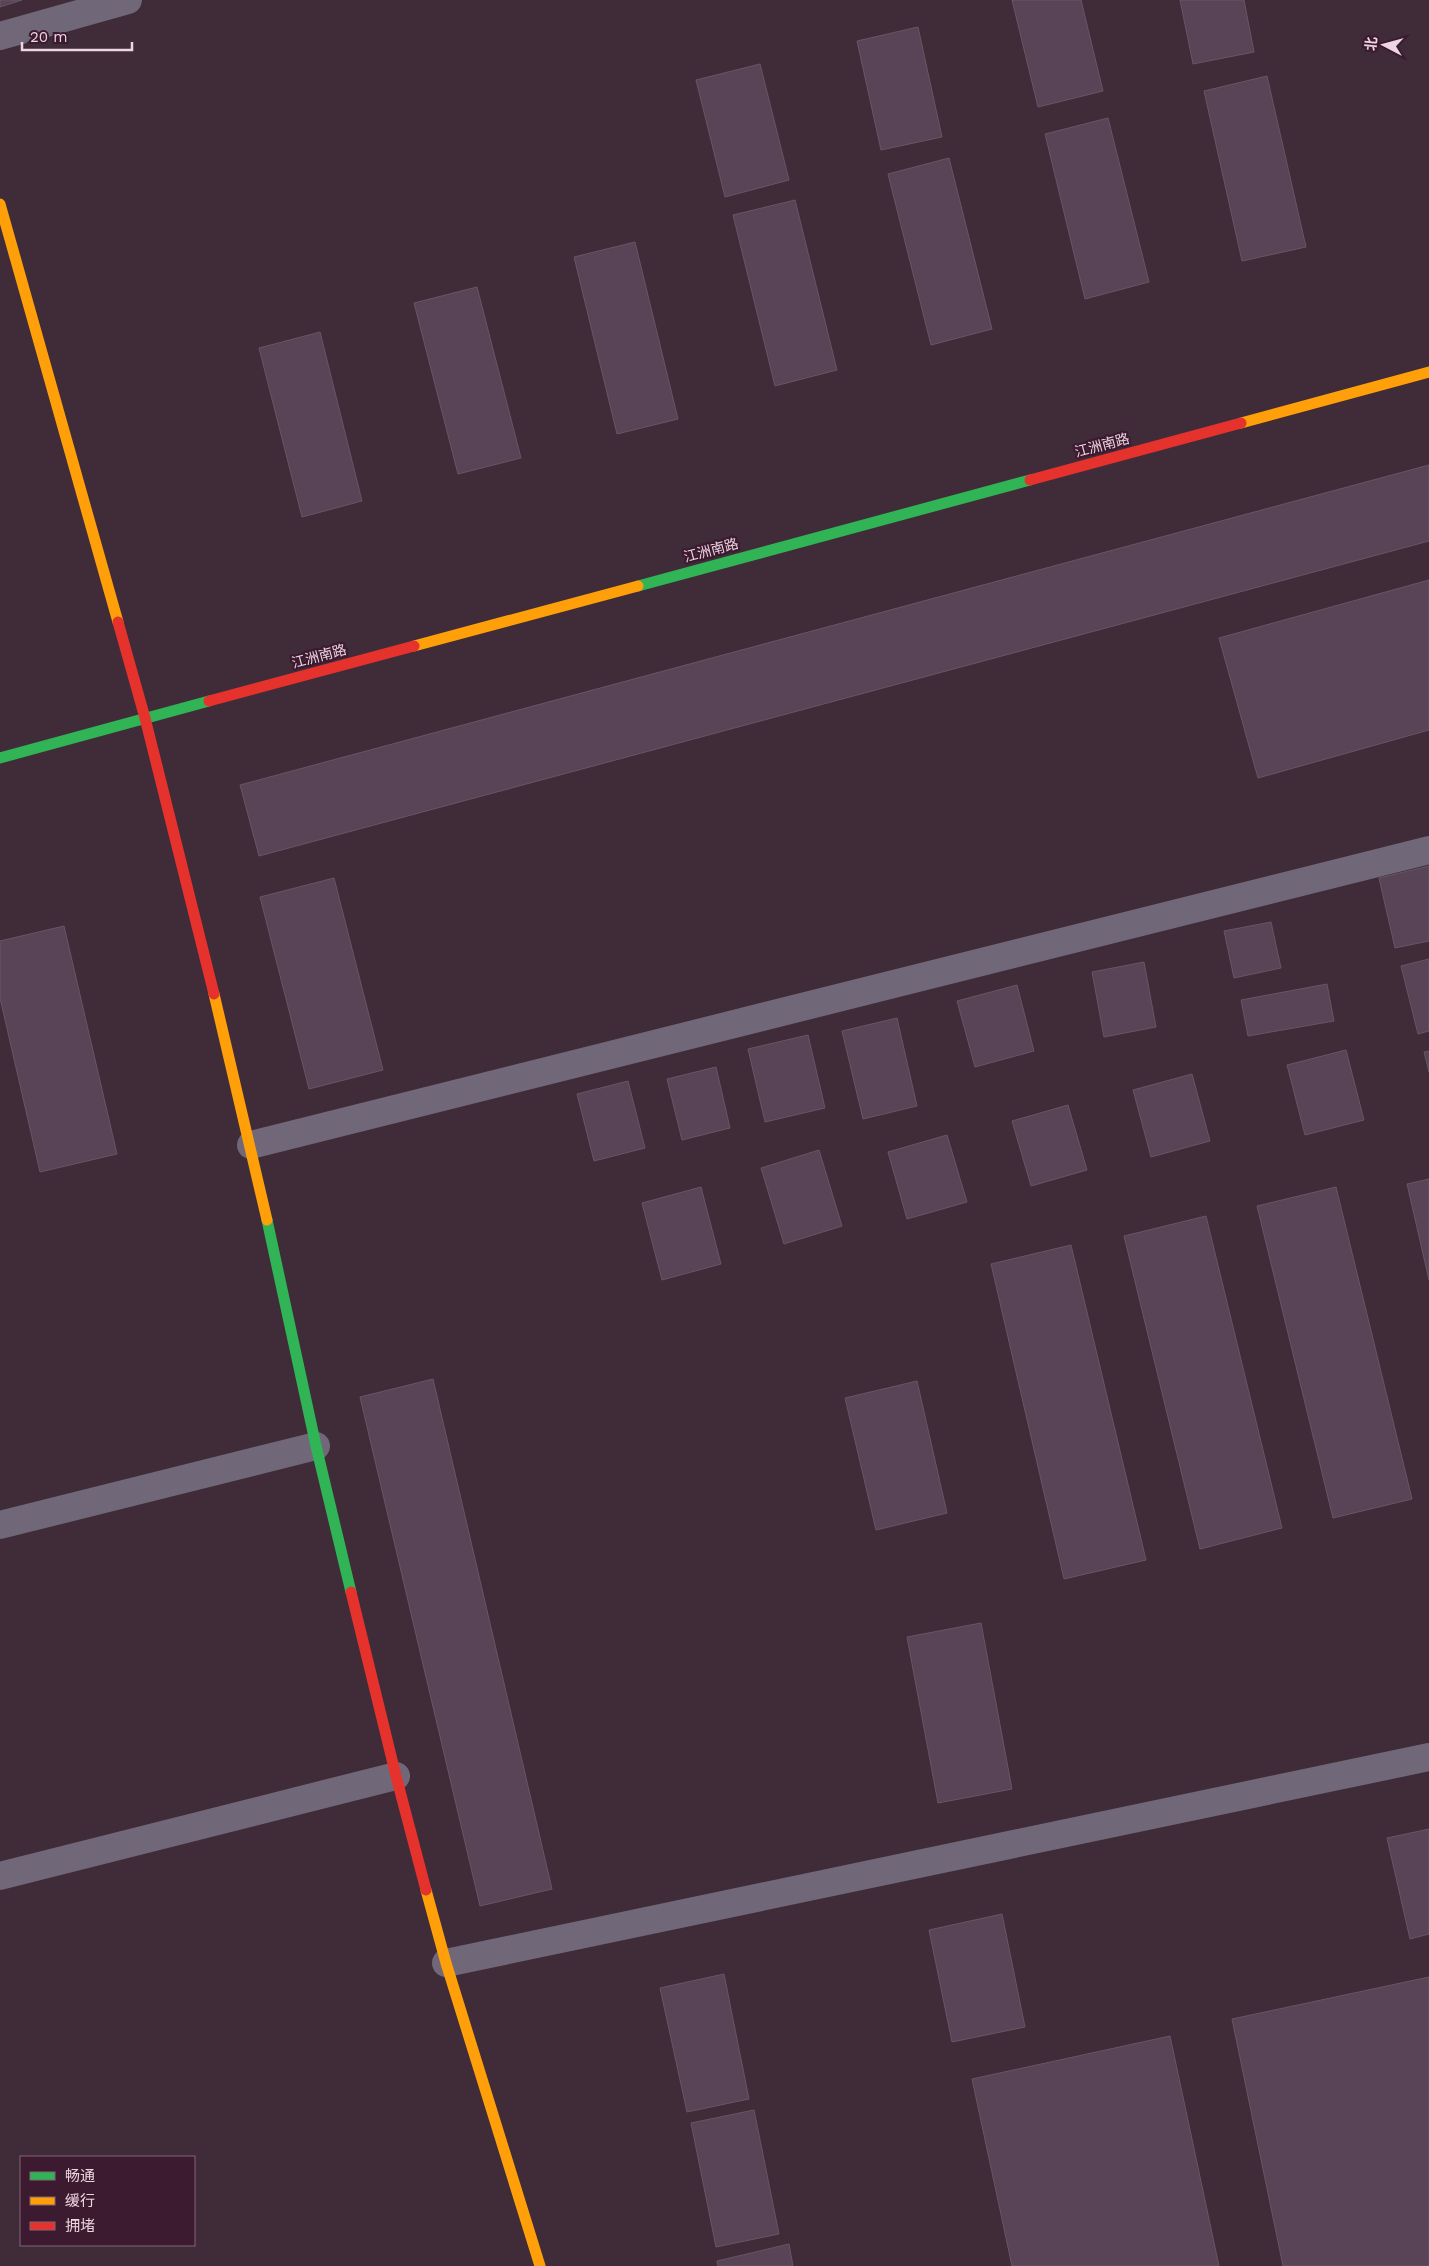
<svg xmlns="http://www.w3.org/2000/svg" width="1429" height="2266" font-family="'Work Sans','Noto Sans SC',sans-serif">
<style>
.building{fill:#594357;stroke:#665763}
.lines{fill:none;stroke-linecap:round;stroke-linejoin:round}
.street{stroke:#706879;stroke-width:28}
.fast{stroke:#30b455;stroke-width:11}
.slow{stroke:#ff9f0a;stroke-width:11}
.jam{stroke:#e5322d;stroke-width:11}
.labels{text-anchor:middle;stroke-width:4.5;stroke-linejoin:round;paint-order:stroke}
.street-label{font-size:14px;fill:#edd5e2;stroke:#3c1a2f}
</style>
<rect width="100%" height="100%" fill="#3f2c38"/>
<!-- building -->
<g class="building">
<polygon points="0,0 22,0 0,7"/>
<polygon points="1012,0 1081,0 1103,91 1038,107"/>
<polygon points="1180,0 1244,0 1254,52 1193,64"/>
<polygon points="918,27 942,137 881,150 857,41"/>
<polygon points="760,64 789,180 725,197 696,80"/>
<polygon points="1267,76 1306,247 1242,261 1204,91"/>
<polygon points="1108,118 1149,282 1085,299 1045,134"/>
<polygon points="949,158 992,329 931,345 888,174"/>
<polygon points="795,200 837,370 775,386 733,215"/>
<polygon points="635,242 678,419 617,434 574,257"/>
<polygon points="477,287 521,458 458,474 414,303"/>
<polygon points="320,332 362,501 302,517 259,348"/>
<polygon points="1429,465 1429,541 259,856 240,785"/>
<polygon points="1429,580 1429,730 1258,778 1219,638"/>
<polygon points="1429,866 1429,941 1395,948 1379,878"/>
<polygon points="334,878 383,1070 309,1089 260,897"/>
<polygon points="1271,922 1281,968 1234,978 1224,931"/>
<polygon points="64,926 117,1154 40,1172 0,998 0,941"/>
<polygon points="1429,959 1429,1031 1418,1034 1401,966"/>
<polygon points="1144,962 1156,1027 1104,1037 1092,972"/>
<polygon points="1327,984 1334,1021 1248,1036 1241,1000"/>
<polygon points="1017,985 1034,1051 975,1067 957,1001"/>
<polygon points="897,1018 917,1106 863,1119 842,1031"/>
<polygon points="808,1035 825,1108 765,1122 748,1049"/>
<polygon points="1346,1050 1364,1120 1305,1135 1287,1065"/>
<polygon points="1429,1051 1429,1072 1424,1052"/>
<polygon points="716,1067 730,1128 682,1140 667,1079"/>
<polygon points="1192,1074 1210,1141 1151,1157 1133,1090"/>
<polygon points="628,1081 645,1148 594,1161 577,1094"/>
<polygon points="1068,1105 1087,1170 1031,1186 1012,1121"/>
<polygon points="947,1135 967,1202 907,1219 888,1152"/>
<polygon points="819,1150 842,1226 784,1244 761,1168"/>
<polygon points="1429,1179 1429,1280 1407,1184"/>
<polygon points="701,1187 721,1264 662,1280 642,1203"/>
<polygon points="1336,1187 1412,1499 1333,1518 1257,1206"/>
<polygon points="1206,1216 1282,1528 1200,1549 1124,1236"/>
<polygon points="1071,1245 1146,1560 1064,1579 991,1264"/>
<polygon points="433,1379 552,1889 480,1906 360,1397"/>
<polygon points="917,1381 947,1513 876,1530 845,1398"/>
<polygon points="981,1623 1012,1789 938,1803 907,1637"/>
<polygon points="1429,1829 1429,1934 1410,1939 1387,1838"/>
<polygon points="1002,1914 1025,2027 952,2042 929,1930"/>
<polygon points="724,1974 749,2099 687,2112 660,1988"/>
<polygon points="1429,1977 1429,2266 1283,2266 1232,2019"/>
<polygon points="1170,2036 1219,2266 1012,2266 972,2079"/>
<polygon points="754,2110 779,2234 716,2247 691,2123"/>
<polygon points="789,2244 793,2266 718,2266 717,2261"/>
</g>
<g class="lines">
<!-- street -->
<g class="street">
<polyline points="0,36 128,0"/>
<polyline points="251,1145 1429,850"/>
<polyline points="0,1525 316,1446"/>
<polyline points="0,1876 396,1776"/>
<polyline points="446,1963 1429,1757"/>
</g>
<!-- fast -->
<g class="fast">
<polyline points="638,586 1030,480"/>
<polyline points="0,758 209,701"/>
<polyline points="267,1220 316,1446 351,1592"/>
</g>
<!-- slow -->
<g class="slow">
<polyline points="0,204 118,622"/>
<polyline points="1241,423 1429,372"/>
<polyline points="414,646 638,586"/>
<polyline points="214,994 267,1220"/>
<polyline points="426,1890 446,1963 540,2266"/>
</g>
<!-- jam -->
<g class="jam">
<polyline points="1030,480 1241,423"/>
<polyline points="118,622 145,718 214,994"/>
<polyline points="209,701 414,646"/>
<polyline points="351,1592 396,1776 426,1890"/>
</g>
</g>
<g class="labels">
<!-- street labels -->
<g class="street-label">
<text transform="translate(1102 445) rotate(-15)" y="5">江洲南路</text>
<text transform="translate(711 550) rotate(-15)" y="5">江洲南路</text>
<text transform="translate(319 656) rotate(-15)" y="5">江洲南路</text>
</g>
</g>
<!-- legend -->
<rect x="20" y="2156" width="175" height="90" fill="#3c1a2f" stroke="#836577"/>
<rect x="30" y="2172" width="25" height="8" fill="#30b455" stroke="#836577"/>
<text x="65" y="2181" font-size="15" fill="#edd5e2">畅通</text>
<rect x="30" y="2197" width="25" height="8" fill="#ff9f0a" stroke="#836577"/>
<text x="65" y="2206" font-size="15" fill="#edd5e2">缓行</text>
<rect x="30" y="2222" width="25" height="8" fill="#e5322d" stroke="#836577"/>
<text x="65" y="2231" font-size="15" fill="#edd5e2">拥堵</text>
<!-- north arrow -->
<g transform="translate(1384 45) rotate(276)" stroke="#3c1a2f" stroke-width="4" paint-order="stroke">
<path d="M0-4L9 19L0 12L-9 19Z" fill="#edd5e2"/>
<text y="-8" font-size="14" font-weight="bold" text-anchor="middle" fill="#edd5e2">北</text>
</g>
<!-- scale -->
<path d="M22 42v8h110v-8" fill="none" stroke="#edd5e2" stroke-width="2.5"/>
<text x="30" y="42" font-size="15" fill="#edd5e2" stroke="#3c1a2f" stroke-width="4" paint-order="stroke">20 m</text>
</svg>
